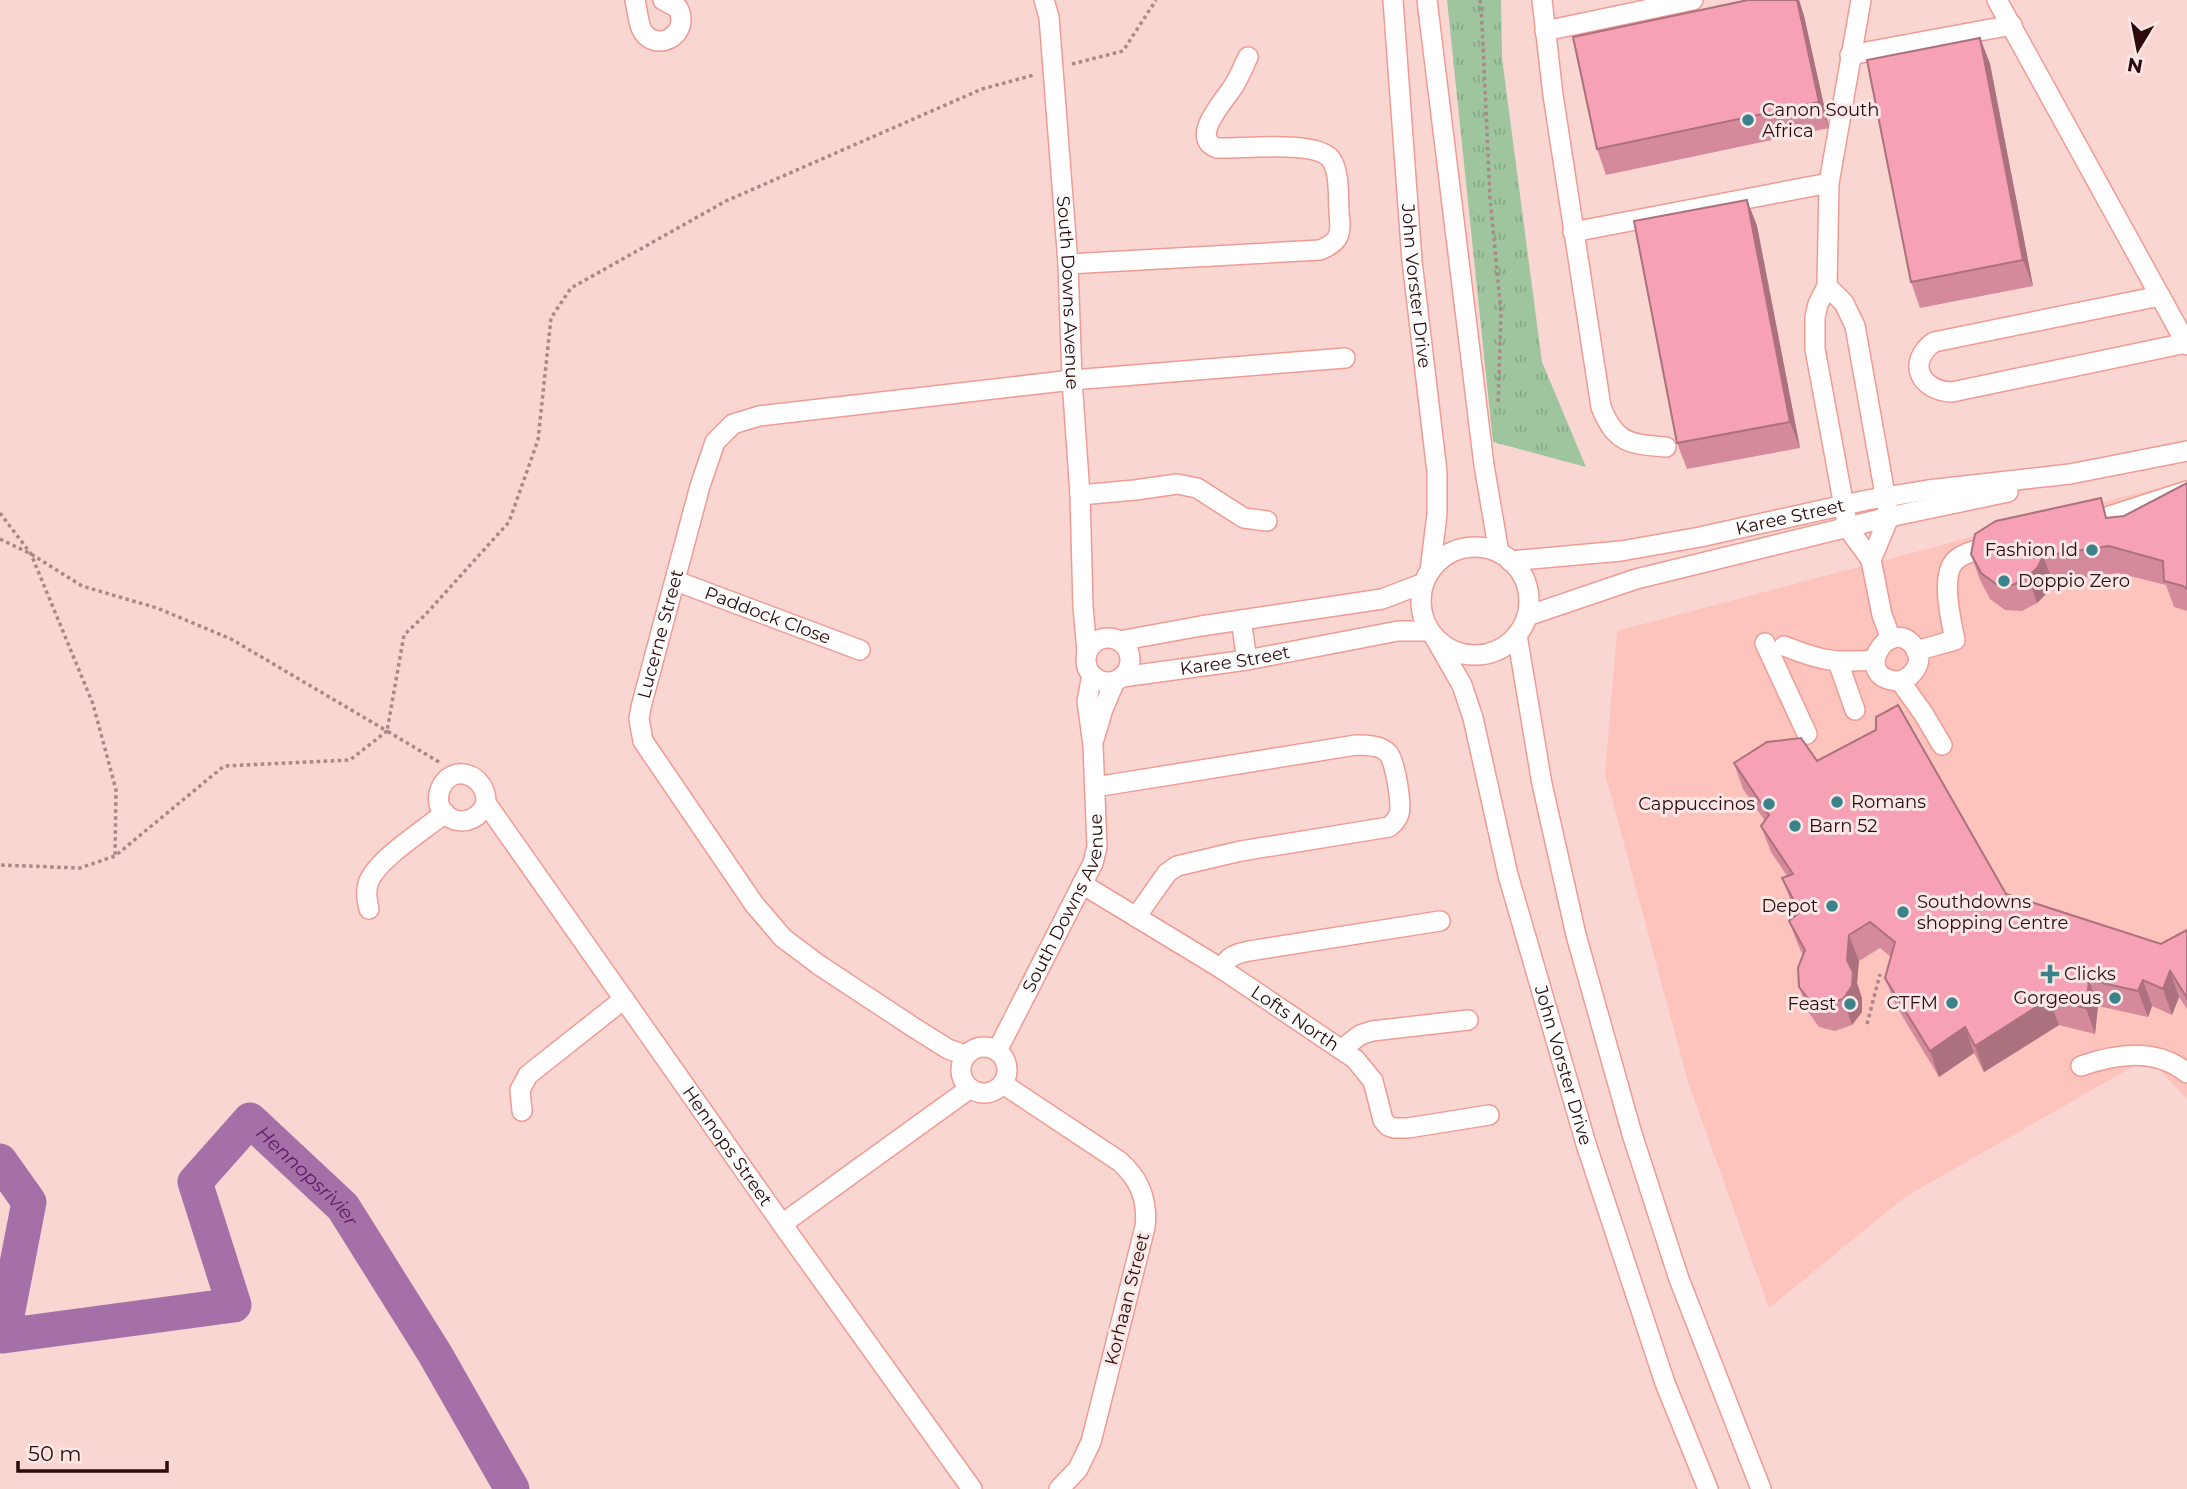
<svg xmlns="http://www.w3.org/2000/svg" width="2187" height="1489" font-family="Montserrat,sans-serif">
<style>
.built{fill:#fdc3bd}
.park{fill:url(#park-tufts)}
.lines{fill:none;stroke-linecap:round;stroke-linejoin:round}
.river{stroke:#a56fa8;stroke-width:35}
.minor-casing{stroke:#ef9b94;stroke-width:22}
.path{stroke:#aa8885;stroke-width:3.5;stroke-dasharray:3.5 3.5;stroke-linecap:butt}
.minor{stroke:#fff;stroke-width:19}
.wall{fill:#d48a9b}
.shaded-wall{fill:#ac717e}
.building{fill:#f6a1b4;stroke:#ac717e;stroke-width:2}
.poi-dot{fill:#3b838a;stroke:#fbe8e6;stroke-width:2.5}
.labels{text-anchor:middle;stroke-width:6;stroke-linejoin:round;paint-order:stroke}
.poi-label{font-size:18px;fill:#2b0c0b;stroke:#fbe8e6;text-anchor:start}
.street-label{font-size:18px;fill:#2b0c0b;stroke:#fbe8e6}
.water-label{font-size:19px;font-style:italic;fill:#5d1a62;stroke:#fbe8e6}
</style>
<defs>
<pattern id="park-tufts" width="24" height="20" patternUnits="userSpaceOnUse" patternTransform="scale(1.75)"><rect width="24" height="20" fill="#9ec59e"/><path d="M3 7l-1-3M5 7V3M7 7l1-3M15 17l-1-3M17 17v-4M19 17l1-3" fill="none" stroke="#88a887"/></pattern>
</defs>
<rect width="100%" height="100%" fill="#fad6d2"/>
<!-- built -->
<polygon class="built" points="2187,480 2187,1099 2148,1058 1905,1197 1769,1308 1688,1082 1605,773 1617,631"/>
<!-- park -->
<polygon class="park" points="1447,0 1501,0 1502,58 1542,362 1586,467 1493,442"/>
<g class="lines">
<!-- river -->
<path class="river" id="s1" d="M0 1161 29 1202 3 1336 234 1305 195 1182 250 1120 343 1207 435 1354 512 1489"/>
<!-- minor casing -->
<g class="minor-casing">
<g id="minor">
<path d="M635 0C637 9 638 20 641 28 653 55 692 36 678 8L663 0"/>
<path id="s2" d="M1044 0 1049 17 1068 264 1072 380 1080 495 1083 607 1087 652"/>
<path id="s3" d="M1393 0 1412 261 1437 472V514L1430 571"/>
<polyline points="1427,0 1484,465 1499,553"/>
<path d="M1542 0 1553 95 1601 407C1615 443 1629 444 1666 447"/>
<polyline points="1861,0 1829,183 1827,286 1818,304 1815,317 1815,349 1848,528 1871,560 1882,615 1891,639"/>
<polyline points="1997,0 2187,345"/>
<polyline points="1545,31 1693,0"/>
<polyline points="1850,55 2012,25"/>
<polyline points="1573,232 1829,183"/>
<path d="M1068 264 1320 250C1342 241 1341 233 1339 211 1338 195 1340 170 1330 158 1314 140 1242 149 1217 148 1189 138 1224 101 1233 87 1239 78 1243 67 1248 57"/>
<polyline points="1827,286 1844,303 1855,326 1889,517 1871,560"/>
<path d="M2160 296 1934 342C1906 362 1920 391 1952 392L2186 343"/>
<polyline points="1080,495 1135,490 1177,484 1197,488 1244,518 1267,521"/>
<polyline points="2085,524 2187,491"/>
<circle cx="1475" cy="601" r="54"/>
<path id="s4" d="M1510 561 1621 551 1700 537 1867 500 1928 490 2070 474 2187 451"/>
<path id="s5" d="M676 581 860 650"/>
<polyline points="1527,616 1636,579 1889,517 2008,492"/>
<polyline points="1241,620 1247,660"/>
<polyline points="1517,635 1542,784 1576,935 1632,1134 1679,1279 1761,1489"/>
<circle cx="1108" cy="660" r="22"/>
<path id="s6" d="M1435 638 1462 685 1473 718 1508 875 1586 1144 1665 1383 1708 1489"/>
<polyline points="1119,641 1201,626 1382,599 1424,583"/>
<polyline points="1765,643 1807,734"/>
<path d="M1784 646C1822 661 1834 663 1875 660"/>
<path d="M1916 651 1955 640C1951 620 1939 573 1957 559 1967 551 1983 549 1994 546"/>
<polyline points="1838,662 1855,710"/>
<path id="s7" d="M1122 677 1247 660 1398 631H1430"/>
<path d="M1900 681C1915 676 1925 660 1914 646 1888 614 1849 680 1900 681L1923 713 1942 745"/>
<polyline points="1094,739 1103,709 1115,681"/>
<path d="M1095 787 1356 745C1366 745 1381 745 1388 753 1395 760 1402 804 1399 814 1397 820 1394 823 1389 827L1241 851 1177 866 1167 873 1136 917"/>
<path id="s8" d="M486 803C473 835 430 820 440 790 450 762 487 773 486 803L782 1224 972 1489"/>
<path id="s9" d="M1082 884 1222 969 1355 1059 1373 1081 1383 1120 1388 1126 1394 1128H1408L1489 1115"/>
<path d="M369 909C367 900 365 891 369 881 379 858 424 830 445 813"/>
<path d="M1222 969C1228 956 1235 954 1249 951L1440 921"/>
<circle cx="984" cy="1070" r="23"/>
<polyline points="1342,1049 1360,1035 1372,1031 1468,1020"/>
<path id="s10" d="M997 1051 1093 863 1097 847 1093 745 1087 701 1092 675"/>
<path id="s11" d="M965 1055 948 1049 913 1027 819 965 783 938 754 904 643 741 639 719 641 707 700 486 715 442 733 424 759 416 1072 380 1345 358"/>
<path d="M2081 1066C2116 1054 2155 1047 2187 1073"/>
<path d="M1003 1084 1119 1161C1140 1179 1148 1200 1145 1227L1091 1442 1078 1469 1059 1489"/>
<polyline points="522,1111 520,1090 528,1075 624,999"/>
<polyline points="782,1224 969,1089"/>
</g>
</g>
<!-- path -->
<g class="path">
<polyline points="1480,0 1482,24 1490,198 1501,312 1498,405"/>
<polyline points="1072,64 1123,51 1156,0"/>
<polyline points="0,513 31,554 93,704 116,790 115,856"/>
<polyline points="0,539 31,554 82,586 157,608 231,639 387,731 350,760 224,766 115,856 80,868 0,865"/>
<polyline points="439,762 387,731 404,635 426,614 509,522 538,440 551,318 571,288 726,201 982,89 1034,75"/>
<polyline points="1867,1024 1880,974"/>
</g>
<!-- minor -->
<use href="#minor" class="minor"/>
</g>
<!-- wall -->
<g class="wall">
<polygon points="1748,0 1799,0 1804,16 1829,128 1606,175 1597,149"/>
<polygon points="1980,38 1990,64 2033,286 1920,308 1911,282"/>
<polygon points="1747,200 1757,226 1800,448 1687,469 1677,443"/>
<polygon points="2187,483 2187,611 2174,607 2166,585 2118,573 2053,582 2047,593 2037,603 2022,611 2005,610 1990,599 1980,580 1971,554 2108,517 2124,516"/>
<polygon points="1817,761 2006,894 2161,944 2187,930 2187,1009 2179,997 2172,1015 2152,1006 2148,1017 2098,1006 2095,1034 2059,1025 1984,1072 1974,1053 1939,1077 1895,1004 1885,978 1891,957 1880,948 1859,961 1857,983 1862,998 1862,1012 1852,1025 1835,1031 1819,1027 1809,1013 1799,987 1803,955 1799,947 1789,921 1797,915 1792,904 1782,878 1787,876 1771,852 1761,826 1765,821 1743,789 1734,763"/>
</g>
<!-- shaded-wall -->
<g class="shaded-wall">
<polygon points="1797,0 1799,0 1804,16 1829,128 1819,102"/>
<polygon points="1980,38 1990,64 2033,286 2023,260"/>
<polygon points="1747,200 1757,226 1800,448 1790,422"/>
<polygon points="2043,556 2053,582 2047,593 2037,603 2028,577"/>
<polygon points="1849,935 1859,961 1857,983 1862,998 1862,1012 1852,1025 1843,999"/>
<polygon points="2170,971 2179,997 2172,1015 2163,989"/>
<polygon points="2089,980 2098,1006 2095,1034 2086,1008"/>
<polygon points="2143,980 2152,1006 2148,1017 2138,991"/>
<polygon points="2049,999 2059,1025 1984,1072 1975,1046"/>
<polygon points="1965,1027 1974,1053 1939,1077 1930,1051"/>
</g>
<!-- building -->
<g class="building">
<polygon points="1748,0 1797,0 1819,102 1597,149 1573,37"/>
<polygon points="1980,38 2023,260 1911,282 1867,60"/>
<polygon points="1747,200 1790,422 1677,443 1634,221"/>
<polygon points="2187,483 2187,589 2183,586 2164,581 2163,561 2109,546 2043,556 2038,567 2028,577 2013,585 1996,584 1981,573 1971,554 1975,534 1996,521 2101,498 2106,518 2124,516"/>
<polygon points="1898,705 2006,894 2161,944 2187,930 2187,998 2170,971 2163,989 2143,980 2138,991 2089,980 2086,1008 2049,999 1975,1046 1965,1027 1930,1051 1885,978 1895,942 1870,922 1849,935 1847,960 1853,972 1852,986 1843,999 1826,1005 1809,1000 1799,987 1798,968 1805,950 1789,921 1800,912 1782,878 1793,874 1761,826 1769,815 1734,763 1767,742 1801,738 1817,761 1876,730 1876,717"/>
</g>
<!-- markers -->
<g class="poi-dot">
<circle cx="1748" cy="120" r="7"/>
<circle cx="2092" cy="550" r="7"/>
<circle cx="2004" cy="581" r="7"/>
<circle cx="1837" cy="802" r="7"/>
<circle cx="1769" cy="804" r="7"/>
<circle cx="1795" cy="826" r="7"/>
<circle cx="1832" cy="906" r="7"/>
<circle cx="1903" cy="912" r="7"/>
<path d="M2046.5 963.5h7v7h7v7h-7v7h-7v-7h-7v-7h7z"/>
<circle cx="2115" cy="998" r="7"/>
<circle cx="1952" cy="1003" r="7"/>
<circle cx="1850" cy="1004" r="7"/>
</g>
<g class="labels">
<!-- poi labels -->
<g class="poi-label">
<text x="1762" y="116">Canon South<tspan x="1762" dy="21">Africa</tspan></text>
<text x="2078" y="556" text-anchor="end">Fashion Id</text>
<text x="2018" y="587">Doppio Zero</text>
<text x="1851" y="808">Romans</text>
<text x="1755" y="810" text-anchor="end">Cappuccinos</text>
<text x="1809" y="832">Barn 52</text>
<text x="1917" y="908">Southdowns<tspan x="1917" dy="21">shopping Centre</tspan></text>
<text x="1818" y="912" text-anchor="end">Depot</text>
<text x="2064" y="980">Clicks</text>
<text x="2101" y="1004" text-anchor="end">Gorgeous</text>
<text x="1938" y="1009" text-anchor="end">CTFM</text>
<text x="1836" y="1010" text-anchor="end">Feast</text>
</g>
<!-- street labels -->
<g class="street-label">
<text dy="6" stroke="none"><textPath href="#s3" startOffset="287">John Vorster Drive</textPath></text>
<text dy="6" stroke="none"><textPath href="#s2" startOffset="294">South Downs Avenue</textPath></text>
<text dy="6" stroke="none"><textPath href="#s4" startOffset="284">Karee Street</textPath></text>
<text dy="6" stroke="none"><textPath href="#s5" startOffset="98">Paddock Close</textPath></text>
<text dy="6" stroke="none"><textPath href="#s11" startOffset="569">Lucerne Street</textPath></text>
<text dy="6" stroke="none"><textPath href="#s7" startOffset="114">Karee Street</textPath></text>
<text dy="6" stroke="none"><textPath href="#s10" startOffset="164">South Downs Avenue</textPath></text>
<text dy="6" stroke="none"><textPath href="#s9" startOffset="252">Lofts North</textPath></text>
<text dy="6" stroke="none"><textPath href="#s6" startOffset="448">John Vorster Drive</textPath></text>
<text dy="6" stroke="none"><textPath href="#s8" startOffset="567">Hennops Street</textPath></text>
<text transform="translate(1127 1299) rotate(-76)" y="6">Korhaan Street</text>
</g>
<!-- water labels -->
<g class="water-label">
<text dy="7" stroke="none"><textPath href="#s1" startOffset="712">Hennopsrivier</textPath></text>
</g>
</g>
<!-- north arrow -->
<g transform="translate(2138 49) rotate(190)" stroke="#fbe8e6" stroke-width="5" paint-order="stroke">
<path d="M0-5L12 26L0 18L-12 26Z" fill="#2b0c0b"/>
<text y="-10" font-size="19" font-weight="bold" text-anchor="middle" fill="#2b0c0b">N</text>
</g>
<!-- scale -->
<path d="M18 1461v10h149v-10" fill="none" stroke="#2b0c0b" stroke-width="3.5"/>
<text x="28" y="1461" font-size="21" fill="#2b0c0b" stroke="#fbe8e6" stroke-width="5" paint-order="stroke">50 m</text>
</svg>
